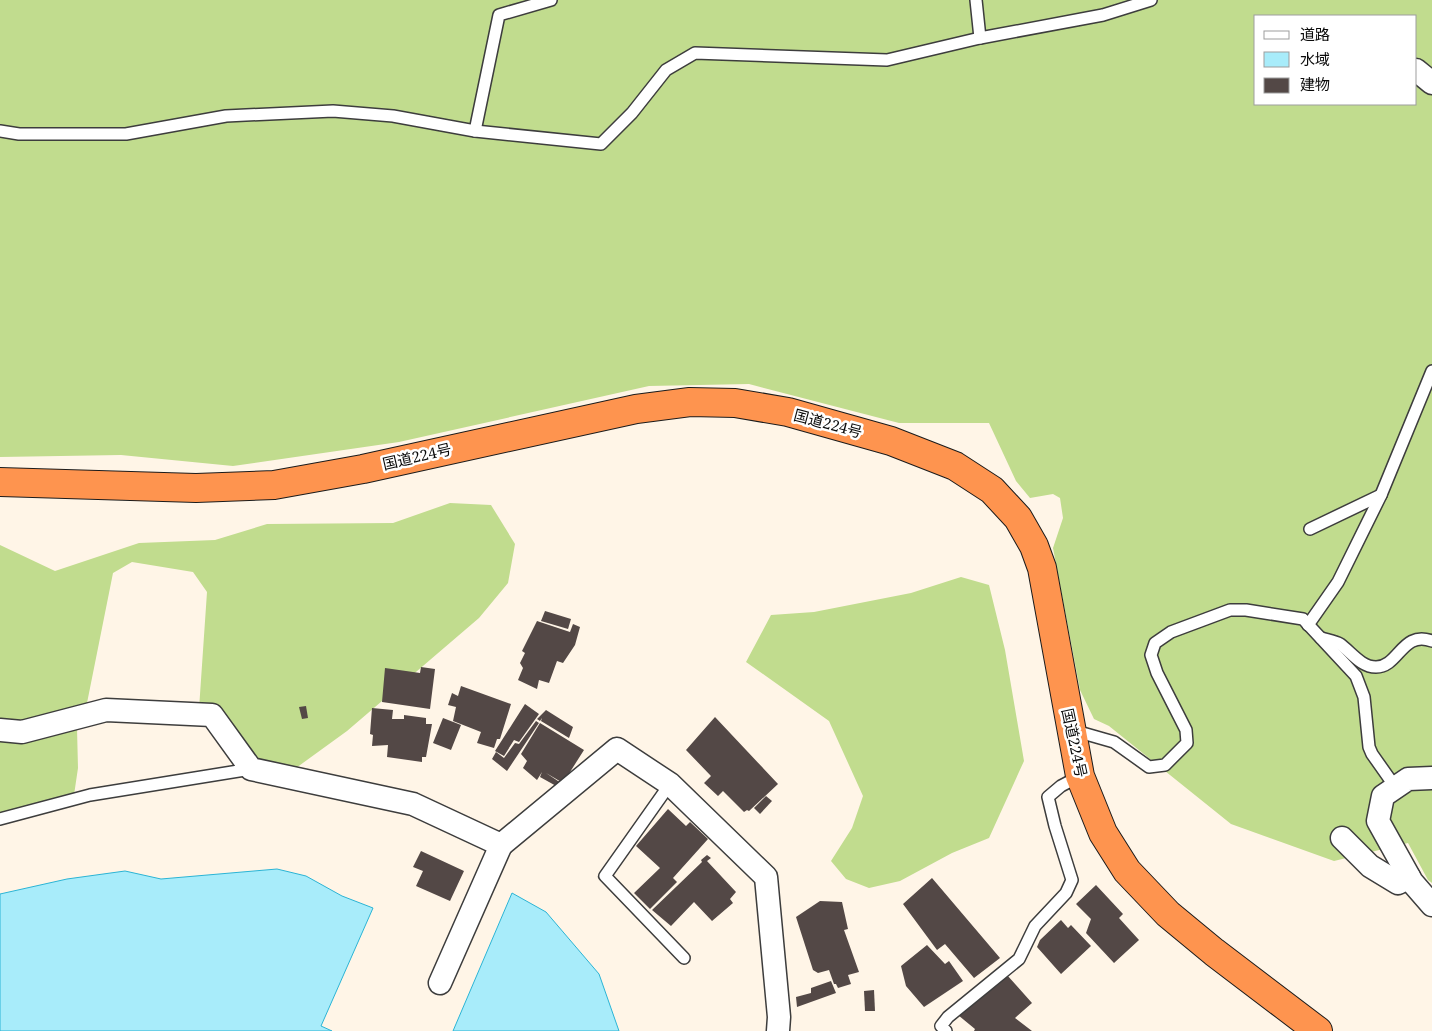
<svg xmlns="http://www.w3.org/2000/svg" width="1432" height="1031" font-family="'Noto Serif','Noto Sans JP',serif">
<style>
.forest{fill:#c1dc8e;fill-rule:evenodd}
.water{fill:#a8ecfa;stroke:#2bb4d5}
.building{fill:#534846}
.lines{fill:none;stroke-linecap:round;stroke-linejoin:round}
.service-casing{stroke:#3d3d3d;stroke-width:14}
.minor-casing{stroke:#3d3d3d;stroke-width:25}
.trunk-casing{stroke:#1b1b1b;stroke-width:30}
.service{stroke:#fff;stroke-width:11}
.minor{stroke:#fff;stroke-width:22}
.trunk{stroke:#fe944f;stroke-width:28}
.labels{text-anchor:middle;stroke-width:5;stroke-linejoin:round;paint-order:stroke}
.street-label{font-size:15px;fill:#0a0a0a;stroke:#fff}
</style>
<rect width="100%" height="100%" fill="#fff5e7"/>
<!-- forest -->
<g class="forest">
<path d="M0 0H1432V883L1428 880 1408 843 1334 861 1231 824 1109 726 1094 719 1080 690 1053 548 1063 518 1060 498 1053 494 1030 498 1016 481 989 423H899L749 384 649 386 399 442 233 466 121 455 0 457ZM1256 16H1416V104H1256Z"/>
<polygon points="450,503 491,505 515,544 508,583 479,618 347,731 296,768 257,760 199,709 207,592 193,572 132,562 113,573 86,708 77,728 78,768 74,795 0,814 0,545 55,571 139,543 215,540 267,524 393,523"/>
<polygon points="961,577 989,585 1005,650 1024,761 989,838 952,853 900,881 869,888 846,879 831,861 852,828 863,796 829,721 746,662 771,615 814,612 911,593"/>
</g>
<!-- water -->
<g class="water">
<polygon points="277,869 306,876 342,896 373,908 321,1026 332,1031 0,1031 0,894 67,879 125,871 161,879"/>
<polygon points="512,893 546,912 599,974 619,1031 453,1031"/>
</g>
<!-- building -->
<g class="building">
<polygon points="545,611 571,619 568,629 541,621"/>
<polygon points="537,621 570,632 573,624 580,627 575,645 563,663 557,661 549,683 539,680 537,689 518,680 523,668 520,663 525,653 522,651"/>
<polygon points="421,667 435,669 430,709 382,702 385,668 420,673"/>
<polygon points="461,686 511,704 500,739 497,739 494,748 477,743 481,732 453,721 456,707 448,705 452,693 458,696"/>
<polygon points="525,704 539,714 519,742 514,740 504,756 495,751"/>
<polygon points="306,706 308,718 302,719 299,707"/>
<polygon points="372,708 393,710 392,719 404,719 404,715 426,718 426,724 432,724 426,757 422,757 422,762 387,757 388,745 372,746 373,735 370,734"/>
<polygon points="546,710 573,727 569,738 541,721 542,718 540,721 537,719"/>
<polygon points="715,717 778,784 749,811 747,810 744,812 723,791 718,796 704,783 711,776 686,750"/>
<polygon points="443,718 461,725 451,750 433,743"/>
<polygon points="536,721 539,723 507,771 492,759 496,752 504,758 515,743 519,744"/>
<polygon points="540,723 584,750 563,783 546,773 561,783 558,787 540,777 542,772 537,780 523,768 527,761 521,754"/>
<polygon points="766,796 772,801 760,814 754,808"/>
<polygon points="668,809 686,826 690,822 708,839 673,878 677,882 650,909 634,893 660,868 636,846"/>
<polygon points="421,851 464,871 450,901 416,886 423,871 413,867"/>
<polygon points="707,855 711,858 707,861 736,892 730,899 733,903 712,921 694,902 671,926 652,910 702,862 701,860"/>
<polygon points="932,878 1000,958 974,978 945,944 937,950 903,904"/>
<polygon points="1096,885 1123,914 1119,918 1139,940 1114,963 1086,933 1091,919 1076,904"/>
<polygon points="820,901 842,902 848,929 844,930 859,972 848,975 851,984 838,988 836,984 834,984 829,970 818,973 813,970 796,917"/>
<polygon points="1061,920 1068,928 1071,925 1091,946 1061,974 1037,947 1040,940"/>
<polygon points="927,945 945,964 949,961 963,981 924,1007 906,986 901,966"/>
<polygon points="1007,975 1032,1003 1015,1018 1032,1031 974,1031 975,1029 958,1015"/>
<polygon points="831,981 836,993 797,1007 796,997 811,993 811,988"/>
<polygon points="874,990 875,1011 865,1011 864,991"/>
</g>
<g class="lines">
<!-- service casing -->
<g class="service-casing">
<g id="service">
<polyline points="976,0 980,38"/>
<polyline points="0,131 19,134 126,134 226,116 333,111 393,116 475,131 601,144 632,113 666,70 695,53 887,60 980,38 1103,15 1151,0"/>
<polyline points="475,131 499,15 551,0"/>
<polyline points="1310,529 1381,495"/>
<polyline points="1308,625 1338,582 1381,495 1432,371"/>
<path d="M1321 638C1327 640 1335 641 1340 644 1351 652 1361 667 1376 667 1399 667 1402 630 1432 641"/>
<polyline points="1072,730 1114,742 1149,767 1165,765 1187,743 1186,730 1157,673 1151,655 1155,643 1171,632 1230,610 1246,610 1303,619 1356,676 1364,697 1369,747 1372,754 1396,788"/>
<polyline points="670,784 605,876 684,958"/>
<polyline points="0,819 90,795 251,769"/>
<polyline points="946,1031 941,1026 948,1017 1019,959 1035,926 1066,893 1072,880 1055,826 1048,797 1061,786 1080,776"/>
</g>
</g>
<!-- minor casing -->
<g class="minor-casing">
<g id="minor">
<polyline points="1416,70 1432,83"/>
<polyline points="0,730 22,732 106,710 212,715 251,769 413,804 501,845 617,749 670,784 766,877 779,1017 778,1031"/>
<polyline points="1432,778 1408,779 1383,796 1378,821 1412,882 1432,905"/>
<polyline points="1342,838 1370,866 1398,883 1409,877"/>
<polyline points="440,983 501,845"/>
</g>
</g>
<!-- trunk casing -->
<g class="trunk-casing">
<polyline id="trunk" points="0,482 196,488 274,485 363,469 636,409 690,402 735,403 788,412 891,441 955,466 992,490 1018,518 1034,546 1042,568 1080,776 1103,833 1127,871 1168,914 1214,952 1318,1031"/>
</g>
<!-- service -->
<use href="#service" class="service"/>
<!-- minor -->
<use href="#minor" class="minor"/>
<!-- trunk -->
<use href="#trunk" class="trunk"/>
</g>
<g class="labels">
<!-- street labels -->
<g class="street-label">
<text transform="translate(828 424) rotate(15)" y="5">国道224号</text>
<text transform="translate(417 457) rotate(-13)" y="5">国道224号</text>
<text transform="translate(1074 743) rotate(78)" y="5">国道224号</text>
</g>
</g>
<!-- legend -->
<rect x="1254" y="15" width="162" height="90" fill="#ffffff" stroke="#9d9d9d"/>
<rect x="1264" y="31" width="25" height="8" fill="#ffffff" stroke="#9d9d9d"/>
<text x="1300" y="40" font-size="15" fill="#0a0a0a">道路</text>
<rect x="1264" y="52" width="25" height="15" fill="#a8ecfa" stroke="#9d9d9d"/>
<text x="1300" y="65" font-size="15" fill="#0a0a0a">水域</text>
<rect x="1264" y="78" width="25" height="15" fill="#534846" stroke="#9d9d9d"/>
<text x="1300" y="90" font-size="15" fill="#0a0a0a">建物</text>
</svg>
